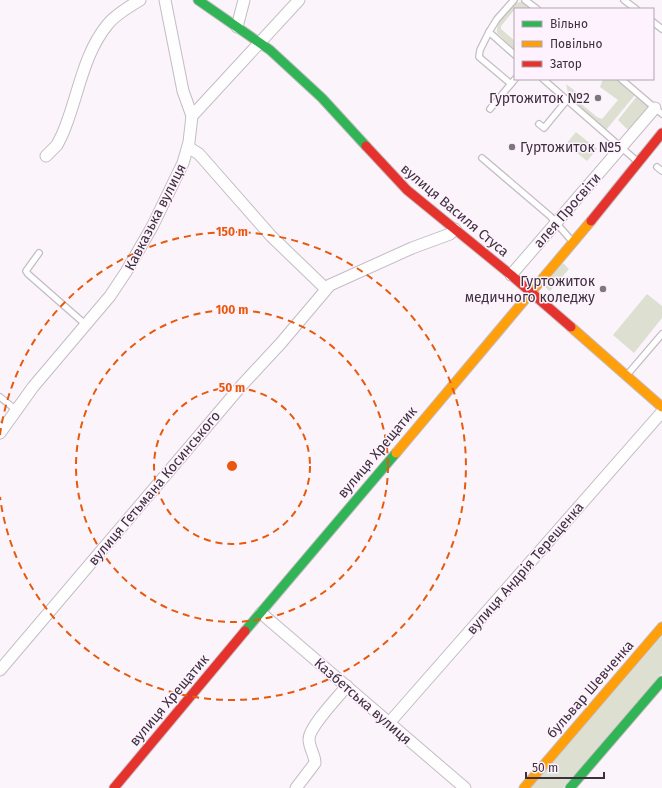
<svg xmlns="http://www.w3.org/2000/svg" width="662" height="788" font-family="'Fira Sans',sans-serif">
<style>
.green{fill:#dde0d0}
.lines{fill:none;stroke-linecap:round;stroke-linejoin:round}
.lane-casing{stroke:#c4bcc4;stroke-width:8}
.street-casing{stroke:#c4bcc4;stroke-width:13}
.fast-casing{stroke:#c4bcc4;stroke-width:11}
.slow-casing{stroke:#c4bcc4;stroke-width:11}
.jam-casing{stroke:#c4bcc4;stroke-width:11}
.lane{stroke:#fefefe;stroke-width:5.5}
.street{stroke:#fefefe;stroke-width:11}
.fast{stroke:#30b455;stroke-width:9}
.slow{stroke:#ff9f0a;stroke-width:9}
.jam{stroke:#e5322d;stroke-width:9}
.ring{fill:none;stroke:#e8590c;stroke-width:2;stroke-dasharray:7 5}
.poi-dot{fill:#7f7680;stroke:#fef2fe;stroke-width:1.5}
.labels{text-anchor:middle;stroke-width:3;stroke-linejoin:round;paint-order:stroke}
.poi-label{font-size:14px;fill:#3c313d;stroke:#fef2fe;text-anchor:end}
.street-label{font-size:14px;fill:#3c313d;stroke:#fef2fe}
.centre{fill:#e8590c;stroke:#fef2fe;stroke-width:2}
.ring-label{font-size:12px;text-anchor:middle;font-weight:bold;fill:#e8590c;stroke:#fef2fe;stroke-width:3;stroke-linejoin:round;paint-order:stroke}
</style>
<rect width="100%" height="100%" fill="#fbf5fb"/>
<!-- green -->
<g class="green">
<path d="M523 2 532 9 516 8 501 26V29L515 41V50L497 33C495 21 510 1 523 2Z"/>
<polygon points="603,79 616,79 635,95 606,130 569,97 566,84 579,94 581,92 584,95 579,102 597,117 602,119 618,100 600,87"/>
<polygon points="637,96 652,109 619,142 628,130 618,120"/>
<polygon points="576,132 597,149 587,161 566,144"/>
<polygon points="563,263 569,269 550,291 544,286"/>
<polygon points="647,294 662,306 662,318 634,353 613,335"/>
<polygon points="662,636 662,673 563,788 531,788"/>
</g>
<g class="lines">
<!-- lane casing -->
<g class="lane-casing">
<g id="lane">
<polyline points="514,0 497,19 489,32 515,55"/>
<polyline points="525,0 537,9"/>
<polyline points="624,0 636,9"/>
<polyline points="653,22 662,29"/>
<polyline points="489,32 480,50 479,57 511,84"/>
<polyline points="543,79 567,100"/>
<polyline points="621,79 662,114"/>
<polyline points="490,109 515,79"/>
<polyline points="539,124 544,128 567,100 638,162"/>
<polyline points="482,158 550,216 572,241"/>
<polyline points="657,167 662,171"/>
<polyline points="39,253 26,271 28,274 85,324"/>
<polyline points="627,375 662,334"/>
<polyline points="0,397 16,410"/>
</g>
</g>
<!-- street casing -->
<g class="street-casing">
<g id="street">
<polyline points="165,0 183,91 192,116"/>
<polyline points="237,27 244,0"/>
<polyline points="188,147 199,154 271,236 326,289"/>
<path d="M46 156 57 145 62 135C78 99 82 55 108 24 116 14 129 7 140 0"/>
<polyline points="511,275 655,108"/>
<polyline points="0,433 33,387 110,296 126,272 152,227 183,163 189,142 192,116 299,0"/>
<polyline points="261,613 465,788"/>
<polyline points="0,670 242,385 281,343 330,285 412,248 450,234 455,229"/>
<polyline points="389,723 662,412"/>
<path d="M296 788 315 763C315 755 309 748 309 739 309 727 338 697 347 686"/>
</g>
</g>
<!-- fast casing -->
<g class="fast-casing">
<g id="fast">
<polyline points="198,0 270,50 322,98 366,146"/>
<polyline points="245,631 396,453"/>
<polyline points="570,788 662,681"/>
</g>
</g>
<!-- slow casing -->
<g class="slow-casing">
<g id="slow">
<polyline points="571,327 662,407"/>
<polyline points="396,453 591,221"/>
<polyline points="524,788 662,627"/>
</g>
</g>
<!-- jam casing -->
<g class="jam-casing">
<g id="jam">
<polyline points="366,146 407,190 511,275 571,327"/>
<polyline points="591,221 662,133"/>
<polyline points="114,788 245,631"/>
</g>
</g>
<!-- lane -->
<use href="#lane" class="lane"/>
<!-- street -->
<use href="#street" class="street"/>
<!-- fast -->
<use href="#fast" class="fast"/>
<!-- slow -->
<use href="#slow" class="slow"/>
<!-- jam -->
<use href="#jam" class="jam"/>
</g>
<!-- distance rings -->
<g class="ring">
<circle cx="232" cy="466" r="78"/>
<circle cx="232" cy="466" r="156"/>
<path d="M0 435A234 234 0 1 1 0 497"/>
</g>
<!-- markers -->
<g class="poi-dot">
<circle cx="598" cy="98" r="4"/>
<circle cx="512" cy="147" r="4"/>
<circle cx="603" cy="289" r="4"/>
</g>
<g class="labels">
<!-- poi labels -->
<g class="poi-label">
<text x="590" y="103">Гуртожиток №2</text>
<text x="520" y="152" text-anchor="start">Гуртожиток №5</text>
<text x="595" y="286">Гуртожиток<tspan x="595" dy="16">медичного коледжу</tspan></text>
</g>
<!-- street labels -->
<g class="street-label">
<text transform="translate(455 210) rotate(40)" y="5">вулиця Василя Стуса</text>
<text transform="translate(567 210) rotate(-49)" y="5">алея Просвіти</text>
<text transform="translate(155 217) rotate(-63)" y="5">Кавказька вулиця</text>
<text transform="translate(377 452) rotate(-50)" y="5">вулиця Хрещатик</text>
<text transform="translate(154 488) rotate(-50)" y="5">вулиця Гетьмана Косинського</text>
<text transform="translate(525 568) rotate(-49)" y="5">вулиця Андрія Терещенка</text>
<text transform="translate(590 689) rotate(-49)" y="5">бульвар Шевченка</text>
<text transform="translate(169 700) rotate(-50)" y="5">вулиця Хрещатик</text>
<text transform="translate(363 701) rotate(41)" y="5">Казбетська вулиця</text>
</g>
</g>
<circle cx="232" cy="466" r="6" class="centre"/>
<g class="ring-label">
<text x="232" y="236">150 m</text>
<text x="232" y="314">100 m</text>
<text x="232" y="392">50 m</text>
</g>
<!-- legend -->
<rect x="514" y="8" width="140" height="72" fill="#fef2fe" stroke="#b0a5b1"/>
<rect x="522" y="21" width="20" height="6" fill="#30b455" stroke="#b0a5b1"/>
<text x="550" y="28" font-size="12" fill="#3c313d">Вільно</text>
<rect x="522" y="41" width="20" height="6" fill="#ff9f0a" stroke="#b0a5b1"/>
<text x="550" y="48" font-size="12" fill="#3c313d">Повільно</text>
<rect x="522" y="61" width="20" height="6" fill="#e5322d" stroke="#b0a5b1"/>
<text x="550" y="68" font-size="12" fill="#3c313d">Затор</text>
<!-- scale -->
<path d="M526 772v6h78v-6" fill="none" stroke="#3c313d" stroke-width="2"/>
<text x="532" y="772" font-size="12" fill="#3c313d" stroke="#fef2fe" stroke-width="3" paint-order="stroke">50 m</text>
</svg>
